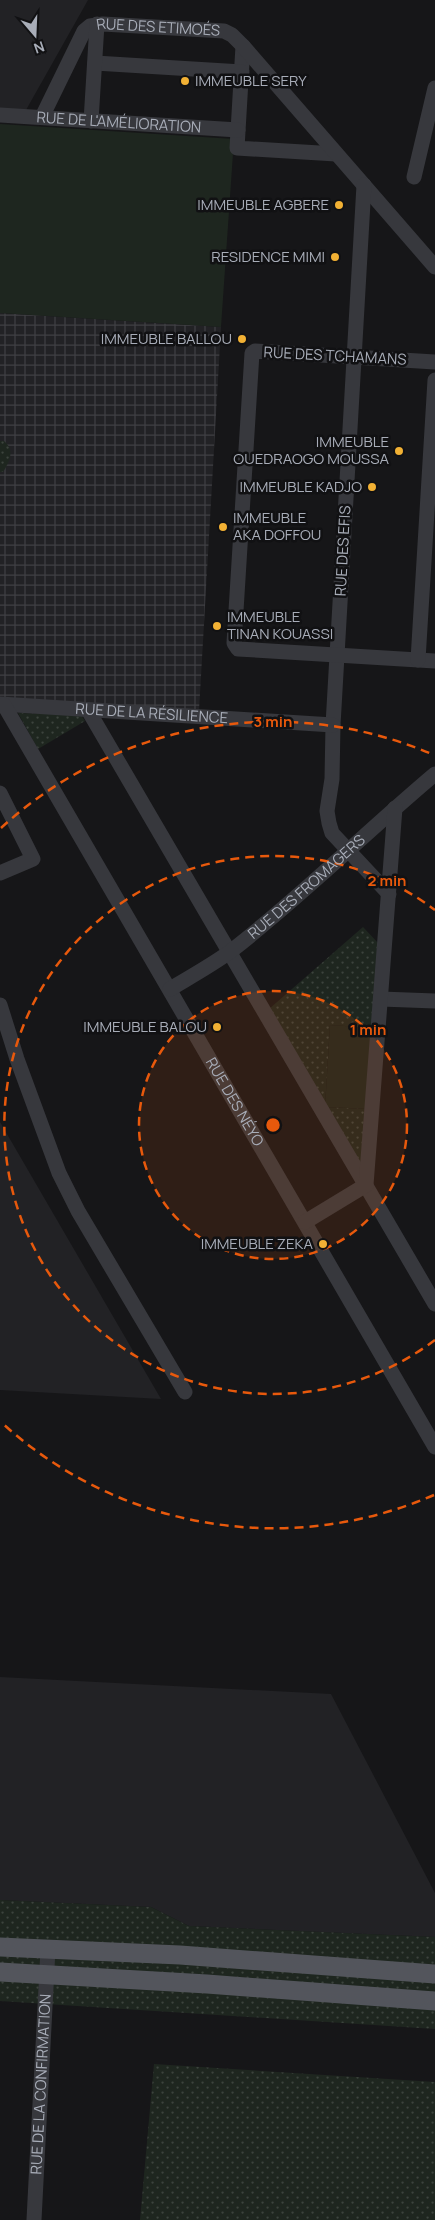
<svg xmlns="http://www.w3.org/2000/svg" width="435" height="2220" font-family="Manrope,sans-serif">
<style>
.built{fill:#222225}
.industrial{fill:url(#industrial-grid)}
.grass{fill:url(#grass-dots)}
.pitch{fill:#1e261f}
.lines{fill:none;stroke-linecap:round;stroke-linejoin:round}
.minor{stroke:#37383d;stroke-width:15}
.major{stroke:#53555c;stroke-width:19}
.ring{fill:none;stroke:#e8590c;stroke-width:2.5;stroke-dasharray:9 6}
.poi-dot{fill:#f2b134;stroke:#111113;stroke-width:2}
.labels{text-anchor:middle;stroke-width:5;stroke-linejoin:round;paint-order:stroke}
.street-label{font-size:15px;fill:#a8adb8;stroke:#111113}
.poi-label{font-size:15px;fill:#a8adb8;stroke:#111113;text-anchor:end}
.centre{fill:#e8590c;stroke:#111113;stroke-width:2.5}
.ring-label{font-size:15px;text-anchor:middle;font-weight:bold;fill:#e8590c;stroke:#111113;stroke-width:5;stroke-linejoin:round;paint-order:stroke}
</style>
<defs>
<pattern id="industrial-grid" width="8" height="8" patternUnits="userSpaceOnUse" patternTransform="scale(1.25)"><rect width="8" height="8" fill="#222225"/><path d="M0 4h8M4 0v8" fill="none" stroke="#3f3f43"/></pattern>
<pattern id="grass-dots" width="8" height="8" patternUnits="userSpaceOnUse" patternTransform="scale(1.25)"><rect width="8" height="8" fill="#1e261f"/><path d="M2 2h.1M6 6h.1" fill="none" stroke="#3c433d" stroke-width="1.8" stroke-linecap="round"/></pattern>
</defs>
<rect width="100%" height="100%" fill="#161618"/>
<!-- built -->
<g class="built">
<polygon points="0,0 88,0 26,110 0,108"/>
<polygon points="0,1122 161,1399 0,1390"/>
<polygon points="0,1677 331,1694 435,1893 435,1937 189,1926 151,1907 0,1900"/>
</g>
<!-- industrial -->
<polygon class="industrial" points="0,313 221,327 199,711 0,697"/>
<!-- grass -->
<g class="grass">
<path d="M0 441H4C15 450 10 461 3 472H0Z"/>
<polygon points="18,713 81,715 85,721 38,749"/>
<polygon points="363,927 379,944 374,1028 330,1025 325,1107 369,1109 364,1173 269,1009"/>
<polygon points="0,1900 151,1907 189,1926 435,1937 435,2029 0,2001"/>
<polygon points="154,2064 435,2082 435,2220 140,2220"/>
</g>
<!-- pitch -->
<g class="pitch">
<polygon points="0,124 234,139 221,327 0,313"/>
<polygon points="330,1025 374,1028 369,1109 325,1107"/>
</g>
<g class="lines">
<!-- minor -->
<g class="minor">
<polyline points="243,46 237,148 336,154"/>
<polyline points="95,63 242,72"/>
<path id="s1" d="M0 115 238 130"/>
<path id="s2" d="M42 117 84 31 90 26 103 24 224 31 232 35 243 46 435 267"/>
<polyline points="91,121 97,24"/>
<polyline points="414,177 435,88"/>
<polyline points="364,185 333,725 332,779 327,811 329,823 332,833 389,894"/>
<polyline points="435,362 255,351 252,353 234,643 238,649 435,661"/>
<polyline points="418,660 435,380"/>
<path id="s3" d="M0 704 333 725"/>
<path id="s4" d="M4 705 435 1447"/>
<polyline points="88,710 435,1304"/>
<polyline points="0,793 33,859 0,873"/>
<path id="s5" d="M170 989C190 977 212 965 231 951 302 896 366 832 435 774"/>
<polyline points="381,999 435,1001"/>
<polyline points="0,1005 17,1059 59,1173 78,1211 185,1392"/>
<polyline points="305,1222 366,1185 395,808"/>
<path id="s6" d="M34 2220 48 1949"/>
</g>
<!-- major -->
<g class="major">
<polyline points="0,1947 180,1955 435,1974"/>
<polyline points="0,1972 207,1984 435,2001"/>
</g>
</g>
<!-- distance rings -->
<circle cx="273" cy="1125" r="134" fill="#e8590c" fill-opacity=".12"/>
<g class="ring">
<circle cx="273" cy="1125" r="134"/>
<path d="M435 1340A269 269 0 1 1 435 910"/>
<path d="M434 1495A403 403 0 0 1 1 1422M1 828A403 403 0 0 1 434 755"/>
</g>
<!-- markers -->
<g class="poi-dot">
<circle cx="185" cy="81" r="5"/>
<circle cx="339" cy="205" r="5"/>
<circle cx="335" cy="257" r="5"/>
<circle cx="242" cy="339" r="5"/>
<circle cx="399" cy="451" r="5"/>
<circle cx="372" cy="487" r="5"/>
<circle cx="223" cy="527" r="5"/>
<circle cx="217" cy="626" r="5"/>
<circle cx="217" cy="1027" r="5"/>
<circle cx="323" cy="1244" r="5"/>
</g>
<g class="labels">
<!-- street labels -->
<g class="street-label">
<text dy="5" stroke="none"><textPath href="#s2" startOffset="172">RUE DES ETIMOÉS</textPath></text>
<text dy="5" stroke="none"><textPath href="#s1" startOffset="119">RUE DE L'AMÉLIORATION</textPath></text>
<text transform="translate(335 356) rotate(3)" y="5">RUE DES TCHAMANS</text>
<text transform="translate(343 551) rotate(-87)" y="5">RUE DES EFIS</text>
<text dy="5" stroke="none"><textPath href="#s3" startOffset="152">RUE DE LA RÉSILIENCE</textPath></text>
<text dy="5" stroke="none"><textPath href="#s5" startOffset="171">RUE DES FROMAGERS</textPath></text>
<text dy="5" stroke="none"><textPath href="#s4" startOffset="459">RUE DES NÉYO</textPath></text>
<text dy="5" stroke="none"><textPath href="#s6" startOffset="136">RUE DE LA CONFIRMATION</textPath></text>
</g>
<!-- poi labels -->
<g class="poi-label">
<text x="195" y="86" text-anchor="start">IMMEUBLE SERY</text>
<text x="329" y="210">IMMEUBLE AGBERE</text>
<text x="325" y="262">RESIDENCE MIMI</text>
<text x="232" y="344">IMMEUBLE BALLOU</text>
<text x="389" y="447">IMMEUBLE<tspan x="389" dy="17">OUEDRAOGO MOUSSA</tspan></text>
<text x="362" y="492">IMMEUBLE KADJO</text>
<text x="233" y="523" text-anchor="start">IMMEUBLE<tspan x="233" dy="17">AKA DOFFOU</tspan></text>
<text x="227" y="622" text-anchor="start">IMMEUBLE<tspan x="227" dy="17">TINAN KOUASSI</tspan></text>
<text x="207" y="1032">IMMEUBLE BALOU</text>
<text x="313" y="1249">IMMEUBLE ZEKA</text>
</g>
</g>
<circle cx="273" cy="1125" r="8" class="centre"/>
<g class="ring-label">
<text x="273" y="727">3 min</text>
<text x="387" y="886">2 min</text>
<text x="368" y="1035">1 min</text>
</g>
<!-- north arrow -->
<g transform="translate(35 35) rotate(161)" stroke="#111113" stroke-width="4" paint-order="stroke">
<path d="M0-4L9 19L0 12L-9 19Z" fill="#a8adb8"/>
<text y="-8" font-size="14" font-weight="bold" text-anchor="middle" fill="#a8adb8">N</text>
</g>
</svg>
